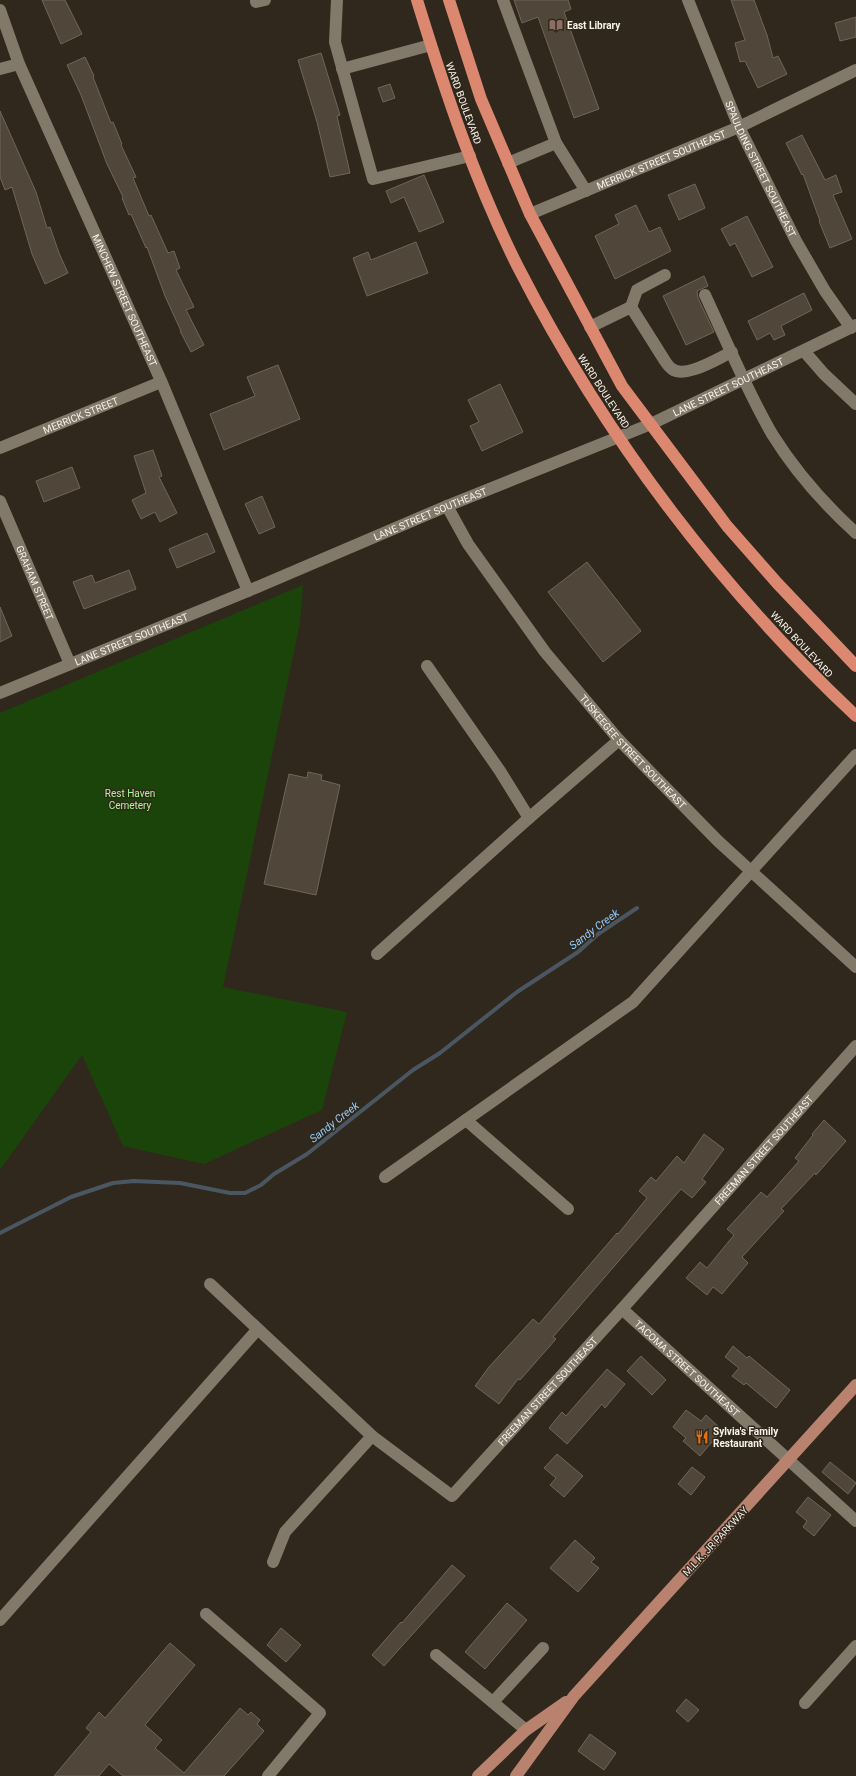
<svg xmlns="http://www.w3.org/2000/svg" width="856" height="1776" font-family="Roboto,sans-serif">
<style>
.green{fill:#1b440b}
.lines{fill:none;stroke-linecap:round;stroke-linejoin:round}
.stream{stroke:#4a5762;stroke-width:4}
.building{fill:#50473a;stroke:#6f6658}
.minor{stroke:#82796b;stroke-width:12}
.major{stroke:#b8826e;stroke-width:12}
.highway{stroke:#dc8870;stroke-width:12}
.labels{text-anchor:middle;stroke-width:3;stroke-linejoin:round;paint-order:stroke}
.poi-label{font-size:10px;font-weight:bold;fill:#f8f2ea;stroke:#30281c;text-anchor:start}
.street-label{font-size:10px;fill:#f8f2ea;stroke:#30281c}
.park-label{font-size:10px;fill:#a9f692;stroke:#30281c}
.water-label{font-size:11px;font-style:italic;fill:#92ccfd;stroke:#30281c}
</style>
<rect width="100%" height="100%" fill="#30281c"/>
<!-- green -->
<polygon class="green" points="303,585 300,623 223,987 347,1012 322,1110 204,1164 123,1146 82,1055 0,1170 0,713"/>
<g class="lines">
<!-- stream -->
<polyline class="stream" points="0,1233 71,1197 113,1183 134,1181 180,1183 230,1193 245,1193 261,1185 274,1174 307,1154 413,1070 440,1053 517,992 578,952 598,934 637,908"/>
</g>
<!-- building -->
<g class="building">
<polygon points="42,0 65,0 82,34 61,44"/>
<polygon points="514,0 568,0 571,9 564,12 599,109 574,118 538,17 522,23"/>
<polygon points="731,0 754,0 767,35 773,58 778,56 787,74 758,88 745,61 740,62 735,43 745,40"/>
<polygon points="856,17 856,37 840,41 835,23"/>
<polygon points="321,53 340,115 337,116 350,173 330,177 317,122 298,60"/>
<polygon points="85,57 94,76 93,77 111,123 113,122 122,144 121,145 136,177 133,178 149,216 151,215 168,253 174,251 180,268 176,270 194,307 186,310 204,345 191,352 180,331 181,331 165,296 147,247 146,248 131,214 129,215 122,198 123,197 107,164 81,95 67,65"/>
<polygon points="390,84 395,98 383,102 378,88"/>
<polygon points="0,111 36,192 47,228 50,227 59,253 68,273 45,284 32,254 12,187 5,190 0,177"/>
<polygon points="802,135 825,180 836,175 842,192 833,195 852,239 830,248 819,221 820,221 803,174 802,175 786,143"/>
<polygon points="424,175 444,222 419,232 404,197 391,203 386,191"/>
<polygon points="695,184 705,208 679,220 668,195"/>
<polygon points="636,205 649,232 660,227 671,251 615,279 595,236 619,224 615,215"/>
<polygon points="747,216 773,267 752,277 735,243 730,246 721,229"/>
<polygon points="416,242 428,273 367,296 353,258 368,252 371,260"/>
<polygon points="704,276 708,286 697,291 698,298 714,332 686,345 663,296"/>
<polygon points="804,293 812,310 781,326 785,335 774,340 770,333 757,340 748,321"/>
<polygon points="278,365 300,419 224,450 210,414 255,396 247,377"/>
<polygon points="500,384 523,432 482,451 470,426 479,422 468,400"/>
<polygon points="153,450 162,476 159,477 177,513 160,522 155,512 141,519 132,500 146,493 134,456"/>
<polygon points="72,467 80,488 44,502 36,481"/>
<polygon points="262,496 275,527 259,534 245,504"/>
<polygon points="207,533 215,552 177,568 169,549"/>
<polygon points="587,562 641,631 603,662 548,592"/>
<polygon points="129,570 136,589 84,609 73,582 92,575 95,583"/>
<polygon points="0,607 12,636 0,642"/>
<polygon points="308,772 322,775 321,780 340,785 316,895 264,884 289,774 307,778"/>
<polygon points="824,1120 846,1141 816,1175 815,1173 781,1209 784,1211 742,1257 748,1263 722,1294 713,1287 707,1295 686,1278 700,1262 707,1268 734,1235 727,1229 761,1192 767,1197 799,1161 795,1158 813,1135 812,1134"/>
<polygon points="704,1134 724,1149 702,1179 706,1182 692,1198 681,1189 553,1337 556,1339 520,1380 518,1379 499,1404 475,1386 489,1367 533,1319 539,1324 617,1233 618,1234 647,1198 639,1191 651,1177 656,1181 677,1156 684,1163"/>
<polygon points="733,1346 747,1358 749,1356 790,1390 776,1408 746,1383 744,1385 732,1376 739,1368 725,1357"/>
<polygon points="641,1356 666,1380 652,1395 627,1371"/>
<polygon points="607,1369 625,1384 605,1408 602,1404 567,1444 549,1428 562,1412 566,1416"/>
<polygon points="686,1410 701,1421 706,1415 722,1430 700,1456 683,1441 686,1438 673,1427"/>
<polygon points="557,1454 583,1476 564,1497 550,1485 556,1478 544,1468"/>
<polygon points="830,1462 856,1483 848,1494 822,1472"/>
<polygon points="692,1467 705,1477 691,1495 678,1484"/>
<polygon points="808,1497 831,1515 814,1536 803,1527 807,1521 796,1512"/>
<polygon points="575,1540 595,1558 591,1562 599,1568 578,1592 550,1568"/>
<polygon points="452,1565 465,1576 384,1666 372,1655 401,1622 402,1623"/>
<polygon points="507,1603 527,1620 485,1669 465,1652"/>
<polygon points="281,1628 301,1645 286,1662 267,1645"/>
<polygon points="170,1643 195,1665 145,1725 162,1740 155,1748 184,1773 240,1708 248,1715 251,1712 260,1720 257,1724 264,1731 224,1776 123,1776 109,1764 99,1776 54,1776 91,1732 86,1728 99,1712 105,1718"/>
<polygon points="686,1699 699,1710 688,1722 676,1711"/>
<polygon points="590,1734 616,1753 604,1770 578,1751"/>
</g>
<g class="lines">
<!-- minor -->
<g class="minor">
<polyline points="256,0 256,2 265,0"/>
<polyline points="337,0 335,42 373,179 470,156"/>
<polyline points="503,0 556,143 586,191"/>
<path id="s1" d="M688 0 739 127 796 241 825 291 851 328"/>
<path id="s2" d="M0 10 19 64 162 383 248 591"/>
<polyline points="0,69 19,64"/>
<polyline points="342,69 431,45"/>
<polyline points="508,163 556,143"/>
<path id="s3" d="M530 214 739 127 856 70"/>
<path d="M705 295C726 340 747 391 772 434 795 471 824 504 856 533"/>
<polyline points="631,307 637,290 665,275"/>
<path d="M590 327 631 307 665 361C667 364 669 367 672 369 686 379 718 358 732 352"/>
<polyline points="804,351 824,374 856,404"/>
<path id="s4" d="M0 448 161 382"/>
<path id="s5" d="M0 501 70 664"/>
<path id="s6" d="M447 506 468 544 545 652 619 740 718 841 856 967"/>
<polyline points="427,666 500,771 529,818"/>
<path id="s7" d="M0 693 248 591 447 506 651 424 856 325"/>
<polyline points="377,954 529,818 619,740"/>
<polyline points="466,1120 568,1209"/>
<polyline points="385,1177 633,1002 856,755"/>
<path id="s8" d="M210 1284 372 1436 452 1496 622 1309 856 1046"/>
<path id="s9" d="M622 1309 856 1521"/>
<polyline points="273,1562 285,1532 372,1436"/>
<polyline points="206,1614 320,1713 268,1776"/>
<polyline points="0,1620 257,1330"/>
<polyline points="436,1655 526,1730"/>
<polyline points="493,1702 543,1648"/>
<polyline points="805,1703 856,1646"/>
</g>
<!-- major -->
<g class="major">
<polyline points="478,1776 526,1730 566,1702"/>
<polyline points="516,1776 574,1696 856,1385"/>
</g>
<!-- highway -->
<g class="highway">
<path d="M417 0C445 91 475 182 518 267 604 435 719 587 856 716"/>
<polyline points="449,0 481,99 530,214 622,386 727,526 778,584 856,666"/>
</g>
</g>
<!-- icons -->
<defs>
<g id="library-bare" transform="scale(1.08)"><path d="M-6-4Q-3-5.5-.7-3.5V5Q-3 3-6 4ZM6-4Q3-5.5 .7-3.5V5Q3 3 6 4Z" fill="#8d6e63" stroke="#30281c" stroke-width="2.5" paint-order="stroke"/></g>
<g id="restaurant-bare" transform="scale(1.08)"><path d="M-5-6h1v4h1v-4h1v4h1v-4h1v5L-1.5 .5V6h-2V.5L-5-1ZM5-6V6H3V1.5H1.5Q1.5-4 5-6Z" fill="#e8710a" stroke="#30281c" stroke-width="2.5" paint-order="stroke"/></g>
</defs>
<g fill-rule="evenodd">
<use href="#library-bare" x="556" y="25"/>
<use href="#restaurant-bare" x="702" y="1437"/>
</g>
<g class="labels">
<!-- poi labels -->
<g class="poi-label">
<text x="567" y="29">East Library</text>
<text x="713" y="1435">Sylvia's Family<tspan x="713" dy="12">Restaurant</tspan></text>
</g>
<!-- street labels -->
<g class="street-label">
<text transform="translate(464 103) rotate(70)" y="4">WARD BOULEVARD</text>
<text dy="4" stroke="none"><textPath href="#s3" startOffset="142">MERRICK STREET SOUTHEAST</textPath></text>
<text dy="4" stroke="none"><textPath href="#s1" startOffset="184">SPAULDING STREET SOUTHEAST</textPath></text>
<text dy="4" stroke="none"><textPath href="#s2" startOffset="316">MINCHEW STREET SOUTHEAST</textPath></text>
<text dy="4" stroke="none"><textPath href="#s7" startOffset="790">LANE STREET SOUTHEAST</textPath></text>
<text transform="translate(604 391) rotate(57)" y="4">WARD BOULEVARD</text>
<text dy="4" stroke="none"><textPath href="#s4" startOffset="87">MERRICK STREET</textPath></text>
<text dy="4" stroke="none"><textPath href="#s7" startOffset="466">LANE STREET SOUTHEAST</textPath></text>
<text dy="4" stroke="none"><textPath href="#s5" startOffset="89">GRAHAM STREET</textPath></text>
<text dy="4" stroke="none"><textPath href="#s7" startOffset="142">LANE STREET SOUTHEAST</textPath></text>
<text transform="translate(802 644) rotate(47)" y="4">WARD BOULEVARD</text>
<text dy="4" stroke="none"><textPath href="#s6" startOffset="309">TUSKEEGEE STREET SOUTHEAST</textPath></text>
<text dy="4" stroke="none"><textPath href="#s8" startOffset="788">FREEMAN STREET SOUTHEAST</textPath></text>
<text dy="4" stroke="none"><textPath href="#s9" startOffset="88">TACOMA STREET SOUTHEAST</textPath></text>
<text dy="4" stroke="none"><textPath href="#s8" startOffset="464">FREEMAN STREET SOUTHEAST</textPath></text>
<text transform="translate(715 1541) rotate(-47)" y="4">M.L.K. JR PARKWAY</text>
</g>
<!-- park labels -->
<g class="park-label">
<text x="130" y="797">Rest Haven<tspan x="130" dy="12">Cemetery</tspan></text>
</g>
<!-- water labels -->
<g class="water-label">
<text transform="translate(594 929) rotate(-37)" y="4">Sandy Creek</text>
<text transform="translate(334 1122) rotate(-38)" y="4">Sandy Creek</text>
</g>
</g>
</svg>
